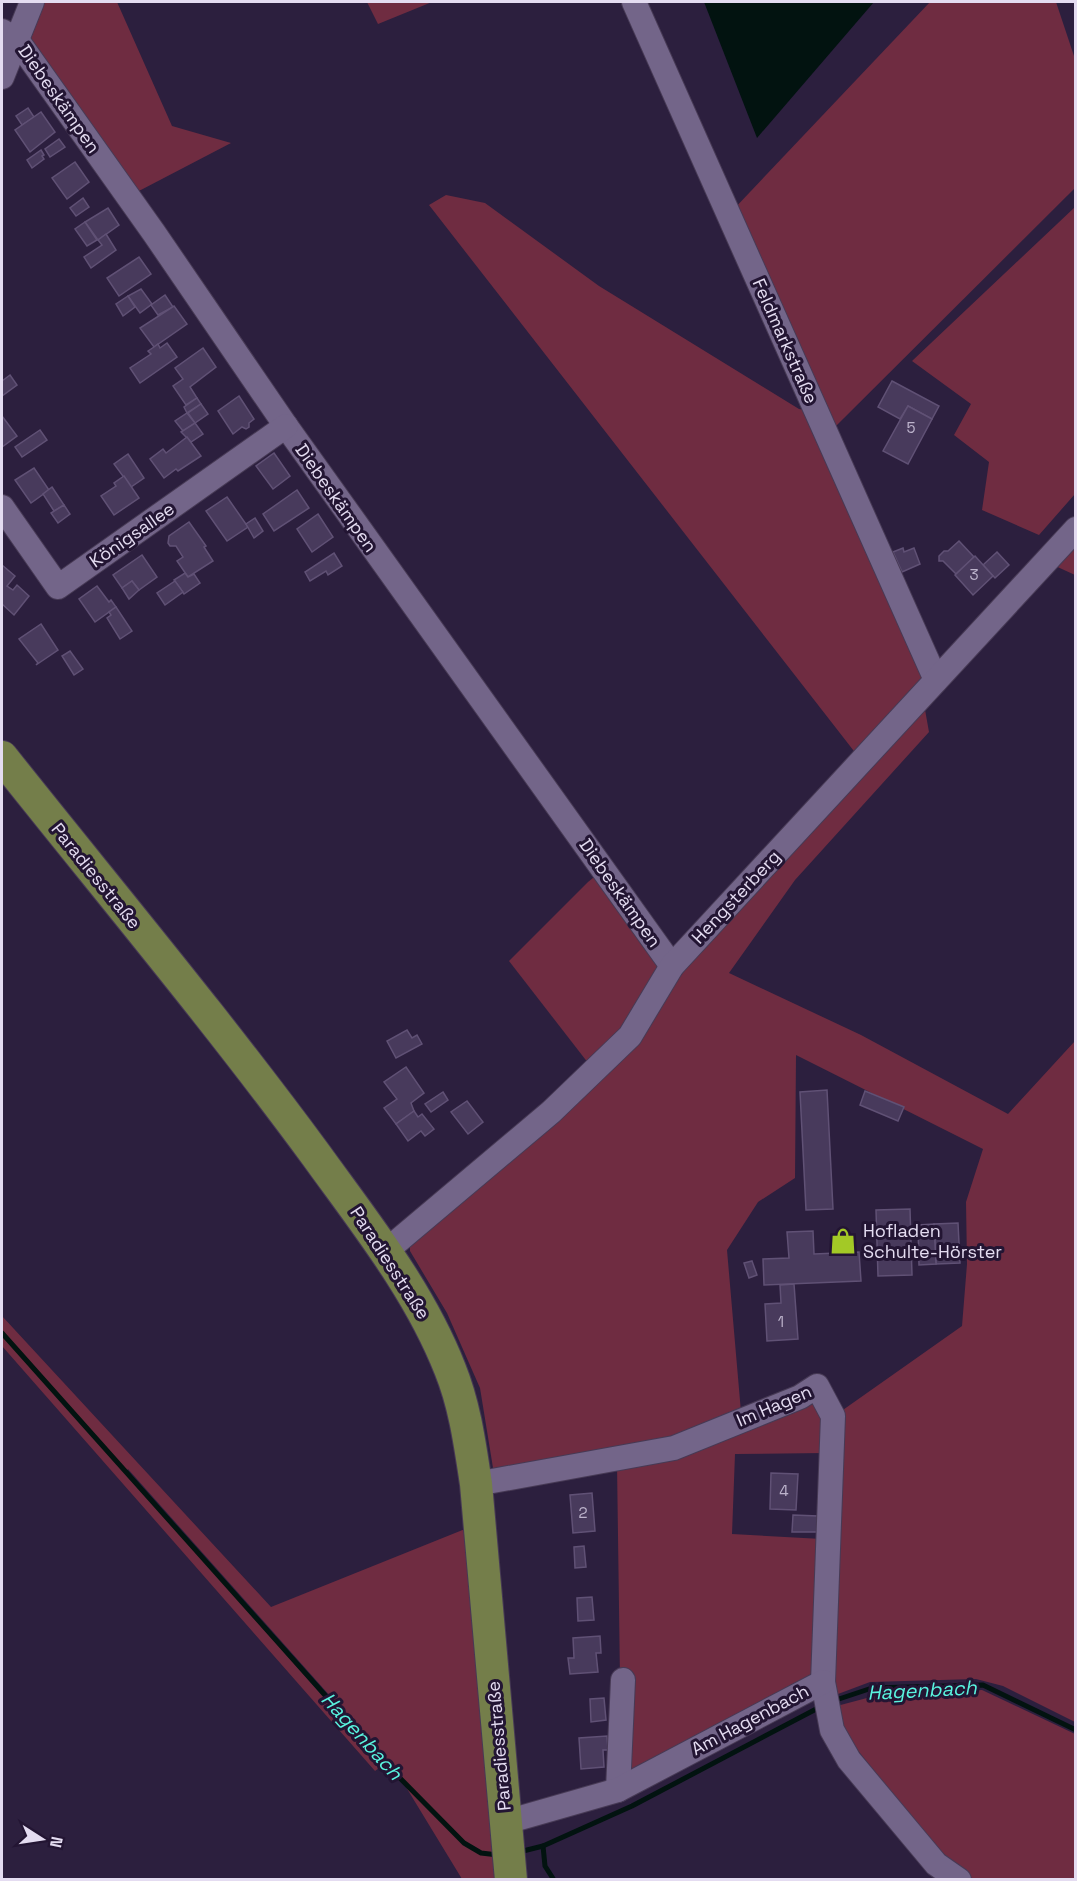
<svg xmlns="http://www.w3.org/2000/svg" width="1077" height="1881" font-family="'Space Grotesk',sans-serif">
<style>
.green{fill:#6f2c41}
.water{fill:#021310}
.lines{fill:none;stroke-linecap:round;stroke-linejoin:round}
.stream{stroke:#021310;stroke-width:5}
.building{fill:#483a5c;stroke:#605175;stroke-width:1.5}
.minor-casing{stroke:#473a55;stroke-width:26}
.major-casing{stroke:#473a55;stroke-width:34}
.minor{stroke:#736589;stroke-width:24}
.major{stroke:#747e4a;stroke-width:32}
.labels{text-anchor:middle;stroke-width:6;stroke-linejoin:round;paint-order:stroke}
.number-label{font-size:15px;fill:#bdb4cc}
.street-label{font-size:18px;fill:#e4dcf1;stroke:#231533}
.poi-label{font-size:18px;fill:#e4dcf1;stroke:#231533;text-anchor:start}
.water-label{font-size:20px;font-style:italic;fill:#59f4df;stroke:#231533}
</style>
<rect width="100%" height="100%" fill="#2c1f3e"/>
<!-- green -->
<g class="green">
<polygon points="41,2 117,2 172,126 231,143 137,192 27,36"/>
<polygon points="367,2 432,2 378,24"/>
<polygon points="930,2 1056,2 1075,59 1075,188 834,428 732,211"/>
<polygon points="446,195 485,203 599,286 799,409 805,410 927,680 857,755 429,205"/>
<polygon points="1075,207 1075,494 1039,535 982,510 989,462 954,435 971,404 912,361"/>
<polygon points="1075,537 1075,575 1051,564"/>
<polygon points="924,704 929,732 795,880 729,973 861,1035 1008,1114 1075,1041 1075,1722 1003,1686 976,1679 870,1682 830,1697 840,1412 962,1326 967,1264 966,1202 983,1149 796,1055 795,1178 758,1202 727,1250 741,1412 677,1441 494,1474 480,1388 447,1313 410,1251 410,1240 554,1117 681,967"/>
<polygon points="599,873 668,966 592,1068 509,961 588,882"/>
<polygon points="2,1316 271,1607 470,1527 507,1879 462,1879 395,1769 128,1469 126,1472 383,1765 375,1771 2,1346"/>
<path d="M810 1402C830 1411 825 1435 825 1453L735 1454 732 1534 822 1539 814 1677 635 1772 627 1770 620 1679 617 1464Z"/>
<polygon points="982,1690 1075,1734 1075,1879 975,1879 961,1874 938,1850 851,1742 833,1707 882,1694"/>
</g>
<!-- water -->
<polygon class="water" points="704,2 874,2 757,138"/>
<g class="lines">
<!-- stream -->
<g class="stream">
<polyline points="2,1333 391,1769 464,1843 481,1853 498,1855"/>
<polyline points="833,1701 872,1688 983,1685 1076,1730"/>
<polyline points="543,1846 545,1866 554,1880"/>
<polyline points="519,1852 543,1846 632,1806 820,1707"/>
</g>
</g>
<!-- building -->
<g class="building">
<polygon points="28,108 34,117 22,125 16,116"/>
<polygon points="41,112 55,132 30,152 15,130"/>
<polygon points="59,139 65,147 50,157 45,149"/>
<polygon points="41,150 44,155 42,156 44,159 32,168 27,160"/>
<polygon points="75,162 89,182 67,199 52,178"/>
<polygon points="83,198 89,207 76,216 70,208"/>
<polygon points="108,208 119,225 98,240 85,222"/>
<polygon points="85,222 97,240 87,246 75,229"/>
<polygon points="106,234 116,250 91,268 84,257 102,245 98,240"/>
<polygon points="139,257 151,274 119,296 107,278"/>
<polygon points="141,289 152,304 140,313 128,296"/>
<polygon points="165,295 173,307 158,315 151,305"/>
<polygon points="128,296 135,307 123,316 116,304"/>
<polygon points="174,306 187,324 154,347 140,328"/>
<polygon points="167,343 177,357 140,383 130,368 151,354 148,351 154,347 158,344 160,348"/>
<polygon points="203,348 216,367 190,387 197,398 186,405 173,386 183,379 175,368"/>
<polygon points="10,375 17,385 2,396 2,381"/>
<polygon points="892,381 939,406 932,419 908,406 900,419 878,407"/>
<polygon points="239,396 254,419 249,423 249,427 246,429 242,427 233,434 218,411"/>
<polygon points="197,398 201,404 187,413 184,407"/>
<polygon points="201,404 208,414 195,423 188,413"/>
<polygon points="908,406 932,419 908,464 883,451"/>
<polygon points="187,413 195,423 183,431 175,421"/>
<polygon points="2,416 17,436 2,447"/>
<polygon points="195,423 203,434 191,442 181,432"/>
<polygon points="40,430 47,440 22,457 15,447"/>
<polygon points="187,437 201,456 178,471 176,469 164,478 150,459 163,449 166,453"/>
<polygon points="274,453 290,476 273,489 256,466"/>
<polygon points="128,454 144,478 131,487 114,464"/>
<polygon points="34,468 49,490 31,503 15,480"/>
<polygon points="124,476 139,498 114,515 101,496 116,486 114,483"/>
<polygon points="52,487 64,505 54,511 43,494"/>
<polygon points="297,490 309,508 274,531 263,514"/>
<polygon points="227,497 248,527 227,541 206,511"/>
<polygon points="64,505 70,514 58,523 51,513"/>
<polygon points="318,514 333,537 312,552 297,529"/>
<polygon points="255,518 263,531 254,538 246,524"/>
<polygon points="189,522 206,546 204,547 213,561 188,577 177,561 183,557 176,546 170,546 168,543 169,536"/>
<polygon points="959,541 974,557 956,574 943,561 939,561 939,556 944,551 948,551"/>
<polygon points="903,548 904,552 914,548 920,564 902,572 893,552"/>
<polygon points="997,552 1009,565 995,578 983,565"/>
<polygon points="334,553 342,566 328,575 326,571 310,581 305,572"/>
<polygon points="142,555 157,577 139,590 132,581 122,588 113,575"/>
<polygon points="975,556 993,576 973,595 955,575"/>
<polygon points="2,565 15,576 7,586 13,590 17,585 29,596 14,615 2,604"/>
<polygon points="185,573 188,577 194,574 200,583 184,594 174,580"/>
<polygon points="132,581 139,590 129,599 122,588"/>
<polygon points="175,581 183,592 165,605 157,593"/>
<polygon points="97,586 109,602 111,600 116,607 95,622 79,599"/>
<polygon points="116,607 132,631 120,639 107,618 111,615 109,612"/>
<polygon points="41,624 58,650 36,665 38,663 19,639"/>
<polygon points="70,651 83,669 74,675 62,656"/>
<polygon points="407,1030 412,1038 417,1035 422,1044 396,1058 387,1041"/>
<polygon points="406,1067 424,1093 411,1103 414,1111 396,1124 384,1108 397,1099 384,1082"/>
<polygon points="827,1090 833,1209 806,1210 800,1092"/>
<polygon points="865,1091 904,1107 898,1121 860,1105"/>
<polygon points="443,1092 448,1100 431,1112 425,1104"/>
<polygon points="467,1101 483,1122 468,1134 451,1112"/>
<polygon points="414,1111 418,1117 422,1114 434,1129 425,1136 421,1131 408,1141 396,1124"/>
<polygon points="910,1209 912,1275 878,1276 876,1210"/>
<polygon points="958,1223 960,1263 936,1264 934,1224"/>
<polygon points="934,1224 936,1264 919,1265 918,1225"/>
<polygon points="813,1231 814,1254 859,1252 861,1281 764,1285 763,1259 789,1258 787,1232"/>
<polygon points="752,1261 757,1275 749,1278 744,1263"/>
<polygon points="794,1284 798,1339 767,1341 765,1304 781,1303 780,1285"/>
<polygon points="771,1473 798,1474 796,1510 770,1509"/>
<polygon points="592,1493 595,1531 573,1533 570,1495"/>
<polygon points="793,1515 818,1516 817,1532 792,1532"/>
<polygon points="584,1546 586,1567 575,1568 574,1547"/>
<polygon points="592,1597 594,1620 578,1621 577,1598"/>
<polygon points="600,1636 601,1653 596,1653 598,1672 570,1674 568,1658 574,1658 573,1638"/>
<polygon points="604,1698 606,1720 591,1722 590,1699"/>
<polygon points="607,1736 608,1750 603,1750 604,1767 581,1769 579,1738"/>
</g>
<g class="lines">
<!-- minor casing -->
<g class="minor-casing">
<g id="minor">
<polyline points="634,2 936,680"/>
<polyline points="2,31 17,40 154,233 286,426 672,966"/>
<polyline points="2,77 32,2"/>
<polyline points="2,507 58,587 286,426"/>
<polyline points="386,1251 551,1112 630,1036 672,966 1076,529"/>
<polyline points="476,1484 674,1448 800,1397 817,1386 833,1416 823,1682 832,1730 849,1760 936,1864 959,1880"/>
<polyline points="618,1790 623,1680"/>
<polyline points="506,1822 618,1790 823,1682"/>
</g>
</g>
<!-- major casing -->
<g class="major-casing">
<path id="major" d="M2 757C107 889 216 1019 316 1155 365 1223 419 1290 450 1369 465 1406 470 1445 476 1484L511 1880"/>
</g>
<!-- minor -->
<use href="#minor" class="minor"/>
<!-- major -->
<use href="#major" class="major"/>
</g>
<!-- icons -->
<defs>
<g id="shop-bare" transform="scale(2.07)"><path d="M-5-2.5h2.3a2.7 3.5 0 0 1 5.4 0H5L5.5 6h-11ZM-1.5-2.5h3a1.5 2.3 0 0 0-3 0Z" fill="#a3c926" stroke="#231533" stroke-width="2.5" paint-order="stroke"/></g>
</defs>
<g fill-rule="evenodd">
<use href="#shop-bare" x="843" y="1241"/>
</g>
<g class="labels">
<!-- number labels -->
<g class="number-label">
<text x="911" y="433">5</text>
<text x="974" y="580">3</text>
<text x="781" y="1327">1</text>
<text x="784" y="1496">4</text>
<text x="583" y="1518">2</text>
</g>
<!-- street labels -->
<g class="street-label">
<text transform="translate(59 99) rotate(55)" y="6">Diebeskämpen</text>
<text transform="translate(785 341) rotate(66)" y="6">Feldmarkstraße</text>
<text transform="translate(336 498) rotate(55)" y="6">Diebeskämpen</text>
<text transform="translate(132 535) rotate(-35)" y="6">Königsallee</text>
<text transform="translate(96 876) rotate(51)" y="6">Paradiesstraße</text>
<text transform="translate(620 893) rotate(55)" y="6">Diebeskämpen</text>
<text transform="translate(736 897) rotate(-47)" y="6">Hengsterberg</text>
<text transform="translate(390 1263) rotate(57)" y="6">Paradiesstraße</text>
<text transform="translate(774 1406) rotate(-23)" y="6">Im Hagen</text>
<text transform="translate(750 1720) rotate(-28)" y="6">Am Hagenbach</text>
<text transform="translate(499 1746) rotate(-95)" y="6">Paradiesstraße</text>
</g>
<!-- poi labels -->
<g class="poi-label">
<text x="863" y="1237">Hofladen<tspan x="863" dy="21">Schulte-Hörster</tspan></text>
</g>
<!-- water labels -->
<g class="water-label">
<text transform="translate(922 1690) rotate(-3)" y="7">Hagenbach</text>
<text transform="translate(362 1736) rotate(48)" y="7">Hagenbach</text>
</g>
</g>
<!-- border -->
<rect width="1077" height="1881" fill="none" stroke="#e4dcf1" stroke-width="6"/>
<!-- north arrow -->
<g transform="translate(42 1839) rotate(102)" stroke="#231533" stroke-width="4.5" paint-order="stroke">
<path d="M0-4.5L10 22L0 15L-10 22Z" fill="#e4dcf1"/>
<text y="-9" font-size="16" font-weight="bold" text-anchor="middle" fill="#e4dcf1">N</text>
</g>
</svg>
